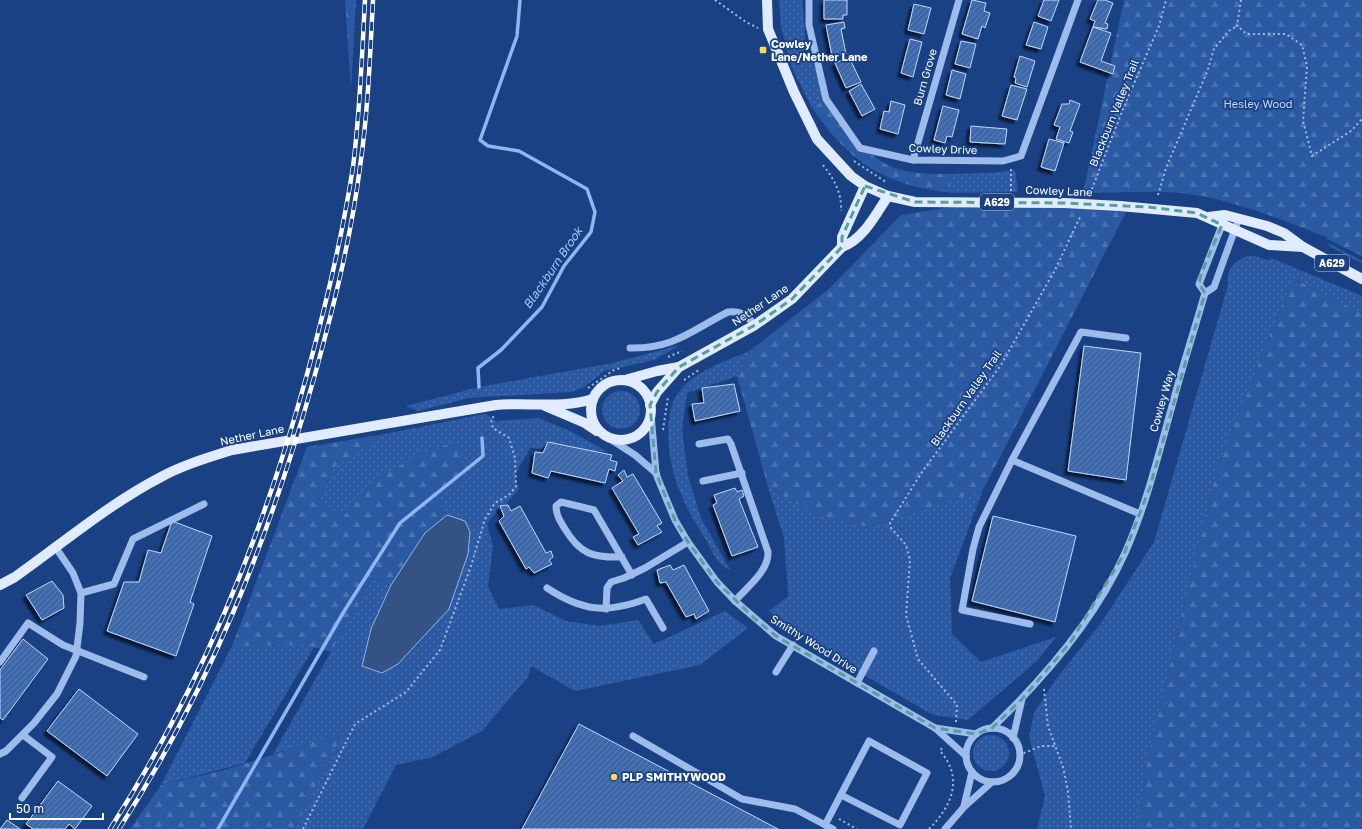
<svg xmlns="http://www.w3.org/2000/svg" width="1362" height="829" font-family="'Golos Text',sans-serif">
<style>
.grass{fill:url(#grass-dots)}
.forest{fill:url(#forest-firs)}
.water{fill:#345384;stroke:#8fb6ee}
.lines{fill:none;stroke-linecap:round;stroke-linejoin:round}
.stream{stroke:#8fb6ee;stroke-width:3.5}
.building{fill:url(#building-hatch);stroke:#c2d8f9;filter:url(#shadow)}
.path{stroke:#9dbcec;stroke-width:2;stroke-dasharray:2 3;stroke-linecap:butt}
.minor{stroke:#9dbcec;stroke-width:7}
.major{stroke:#e1ebff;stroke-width:10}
.rail-casing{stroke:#fff;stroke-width:4.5}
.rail{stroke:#194183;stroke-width:3;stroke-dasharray:9;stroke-linecap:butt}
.major-bridge{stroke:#e1ebff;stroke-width:10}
.marked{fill:none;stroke:#579f9a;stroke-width:3;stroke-dasharray:8 5;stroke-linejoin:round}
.poi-dot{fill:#ffd757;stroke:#194183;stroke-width:1.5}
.labels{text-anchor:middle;stroke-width:3.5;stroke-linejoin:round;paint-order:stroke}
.shield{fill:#194183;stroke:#bac6da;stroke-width:1}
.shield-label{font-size:10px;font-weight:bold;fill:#fff}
.poi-label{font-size:11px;font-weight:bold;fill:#fff;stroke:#194183;text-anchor:start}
.street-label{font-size:11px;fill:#fff;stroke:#194183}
.park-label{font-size:11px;fill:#c2d8f9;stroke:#194183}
.water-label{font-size:12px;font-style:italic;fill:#a8c7f3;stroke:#194183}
</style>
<defs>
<pattern id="grass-dots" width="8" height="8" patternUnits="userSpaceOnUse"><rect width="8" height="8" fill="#2b5aa2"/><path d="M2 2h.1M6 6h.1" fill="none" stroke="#4b73b0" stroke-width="1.8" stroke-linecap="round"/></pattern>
<pattern id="forest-firs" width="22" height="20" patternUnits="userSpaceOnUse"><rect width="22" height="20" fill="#2b5aa2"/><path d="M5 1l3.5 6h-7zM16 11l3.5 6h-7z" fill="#4b73b0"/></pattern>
<pattern id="building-hatch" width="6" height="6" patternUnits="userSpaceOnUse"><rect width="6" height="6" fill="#3d68aa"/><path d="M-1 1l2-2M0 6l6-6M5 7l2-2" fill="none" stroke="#5a7fb7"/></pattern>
<filter id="shadow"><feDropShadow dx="-3.5" dy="3.5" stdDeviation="1" flood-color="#0009"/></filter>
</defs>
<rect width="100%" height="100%" fill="#194183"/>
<!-- grass -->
<g class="grass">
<polygon points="779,0 802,0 806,44 826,99 812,108 791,66 781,26"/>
<polygon points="1015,170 1018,192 951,193 949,174 991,173"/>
<polygon points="1328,243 1362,261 1362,263 1327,245"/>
<path d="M1247 256H1255L1270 261 1271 258 1362 296V313L1293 278 1217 469 1147 761 1138 829H1037L1045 796 1029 737 1034 713 1056 679 1101 623 1154 542 1228 285C1226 270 1233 262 1247 256Z"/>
<polygon points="680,345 654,360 604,371 583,388 571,392 469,398 418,411 406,406 479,387 613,363"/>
<path d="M751 350 737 376 687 393 682 429 688 476 701 518 730 570C716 564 713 553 706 540 696 525 687 509 680 492 669 467 662 420 676 396 690 372 727 361 751 350Z"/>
<circle cx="621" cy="410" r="19"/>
<polygon points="485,414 496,421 539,418 570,431 608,452 530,448 515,475 519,489 506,504 500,507 487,524 493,546 488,586 499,609 533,605 566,621 600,626 638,620 654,644 725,611 748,628 700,665 575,691 531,666 528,677 482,731 433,757 396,765 363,829 294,829 342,733 273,754 372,579 391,585 371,629 362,666 465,521 447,515 439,499 378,478 343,517 319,499 334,467 385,434"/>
<polygon points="768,487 814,514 869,527 983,490 950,578 952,634 981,662 1056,637 1037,661 968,720 933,715 824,652 769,611 788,596 784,538"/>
<polygon points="307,645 314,647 245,763 161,785 232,646"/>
<circle cx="991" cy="753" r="18"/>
</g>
<!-- forest -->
<g class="forest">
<polygon points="345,0 356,0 351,89"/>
<path d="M1124 0H1362V256L1327 239 1326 237C1278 218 1217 193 1165 192 1138 191 1110 193 1083 193Z"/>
<path d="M826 99C846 128 869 164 906 171 920 174 935 174 949 174L951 193C884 185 850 163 812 108Z"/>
<polygon points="964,205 1127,210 983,490 869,527 814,514 768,487 737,376 751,350 830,288 901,215"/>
<polygon points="1293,278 1362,313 1362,829 1138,829 1147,761 1217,469"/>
<polygon points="385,434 334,467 319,499 343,517 378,478 421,453 457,442 465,477 439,499 447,515 425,533 391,585 372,579 331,652 307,645 232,646 307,447"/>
<polygon points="343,732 294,829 130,829 161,785 228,769"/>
</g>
<!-- water -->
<polygon class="water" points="447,515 465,521 470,532 468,554 449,609 398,664 382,673 362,666 371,629 391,585 425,533"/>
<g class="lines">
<!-- stream -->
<g class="stream">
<polyline points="479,387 478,368 501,350 542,307 564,266 591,232 595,212 587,189 519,151 488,146 480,140 517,36 520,0"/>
<polyline points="218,829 343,613 400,523 483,456 482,438"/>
</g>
</g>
<!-- building -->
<g class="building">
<polygon points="824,0 847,0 847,15 843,15 843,19 824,19"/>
<polygon points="972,0 986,3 984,11 990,13 985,28 982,26 978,39 962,34"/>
<polygon points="1044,0 1059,0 1051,21 1038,16"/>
<polygon points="1098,0 1105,0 1113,3 1105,23 1108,24 1107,29 1093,27 1095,21 1090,19"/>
<polygon points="914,4 931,8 924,34 908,30"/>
<polygon points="844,22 845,28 841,29 846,54 832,56 826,25"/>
<polygon points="1034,22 1048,27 1041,49 1026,45"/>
<polygon points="1093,27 1111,33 1101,61 1115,66 1113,74 1080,62"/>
<polygon points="910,39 922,42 913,77 901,73"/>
<polygon points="961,41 976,44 970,68 955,64"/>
<polygon points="1020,56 1035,61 1027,87 1015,83 1016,78 1014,77"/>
<polygon points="849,57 861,82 846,88 835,63"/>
<polygon points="952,70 966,74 960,99 946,95"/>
<polygon points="861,84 875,109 862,116 849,91"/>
<polygon points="1011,85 1027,89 1017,120 1002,116"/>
<polygon points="1070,100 1080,104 1070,131 1073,132 1069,143 1056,139 1060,127 1054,125 1062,104 1069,104"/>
<polygon points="891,101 905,105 898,134 880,129 884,111 889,112"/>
<polygon points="943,106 959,110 952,137 947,136 945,143 934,140"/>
<polygon points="971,126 1007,129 1005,144 970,142"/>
<polygon points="1049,139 1064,143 1055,171 1041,167"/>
<polygon points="1084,346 1141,353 1126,480 1068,471"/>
<polygon points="734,384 740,411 695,421 692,404 704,403 702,388"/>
<polygon points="548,442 612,455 610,460 617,462 615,471 609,469 605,483 551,471 548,478 532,473 535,452 543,453"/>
<polygon points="624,470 627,477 633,474 662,523 657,526 662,532 638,545 633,537 639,534 612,488 623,481 618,475"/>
<polygon points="735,488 737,492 742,490 744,496 739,499 758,547 732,556 713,505 717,503 714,495"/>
<polygon points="508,505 511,511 520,506 546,553 551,551 553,557 549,560 552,564 534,573 529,567 526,569 499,521 504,516 500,506"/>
<polygon points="993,516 1076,536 1055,622 972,601"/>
<polygon points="172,521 212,536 190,602 194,604 176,656 107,631 124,582 139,582 148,550 161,553"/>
<polygon points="670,565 673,570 684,565 709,611 696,619 694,614 686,617 666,582 660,583 657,570"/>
<polygon points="52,581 63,595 64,608 42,620 26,595"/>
<polygon points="23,639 48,659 3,720 0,718 0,670"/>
<polygon points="79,689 138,734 107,776 47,731"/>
<polygon points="579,724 778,829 522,829"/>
<polygon points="58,781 92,806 75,829 69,824 65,829 33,829 26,824"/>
<polygon points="7,820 20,829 0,829"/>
</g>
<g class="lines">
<!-- path -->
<g class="path">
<polyline points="715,0 746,22 758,28"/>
<polyline points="1241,0 1237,26 1247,34 1286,34 1302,45 1307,66 1303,121 1312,156 1351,131 1362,119"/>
<polyline points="854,161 886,182"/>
<path d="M823 165C834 179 842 193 841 211"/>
<polyline points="1011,169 1011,192"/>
<polyline points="1090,194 1123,109 1159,26 1166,0"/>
<polyline points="1158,195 1166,168 1207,72 1214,49 1229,31 1237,26"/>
<polyline points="668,357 682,351"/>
<polyline points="684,380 699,370"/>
<polyline points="588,388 614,370 621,368"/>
<polyline points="663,430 668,397"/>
<polyline points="1044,689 1048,726 1063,767 1068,791 1071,829"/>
<polyline points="956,722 957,705 918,659 906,615 910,560 906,545 891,528 890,523 922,472 1001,365 1055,270 1081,215"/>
<polyline points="1019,755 1041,746 1056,746"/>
<polyline points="839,819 857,829"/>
<polyline points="303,829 355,724 406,692 440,650 471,566 485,519 495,503 509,495 516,486 515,458 509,438 493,428 491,420 494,416"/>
<path d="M929 829C952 806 964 778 940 751L942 748"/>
</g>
<!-- minor -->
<g class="minor">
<polyline points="809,0 809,25 826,99 860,148 913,160 1003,161 1021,156 1078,0"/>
<polyline points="913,160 959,0"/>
<polyline points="1205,293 1199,284 1224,220"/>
<path d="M630 348C674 349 692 330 728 312 741 310 747 316 755 325"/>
<polyline points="651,414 656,473 658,479 675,520 688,542 717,582 735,601 776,636 935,728 966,756"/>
<polyline points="607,437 635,455 656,473"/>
<path d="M699 444 728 439 731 444 768 552C769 571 747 587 735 601"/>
<polyline points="1012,460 1140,514"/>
<polyline points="703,481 742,473"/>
<path d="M622 557C593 558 580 554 565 529 560 521 556 515 556 506L561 502 594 510 632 575"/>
<path d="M547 588C582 611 606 614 646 599L663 628"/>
<polyline points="81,593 114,584 133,539 204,504"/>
<polyline points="606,609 607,588 611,582 624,578 645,568 688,542"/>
<polyline points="1030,624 962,610 973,549 979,527 1012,460 1081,332 1126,338"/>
<polyline points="0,662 28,623 63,645 144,677"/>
<polyline points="776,672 793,645"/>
<polyline points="857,683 874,651"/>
<polyline points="935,728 976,734"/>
<path d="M992 728C1042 680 1096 618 1125 553 1146 506 1158 456 1172 406 1182 368 1194 331 1205 293L1214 287 1239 218"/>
<circle cx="993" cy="755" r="27"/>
<polyline points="633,736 742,799 795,809 833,829"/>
<polyline points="1013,738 1022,699"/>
<polyline points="0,754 6,751 34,723 57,694 76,656 80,623 81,593 73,573 56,548"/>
<polyline points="22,798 52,757 23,735"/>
<polyline points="964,806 972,772"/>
<polyline points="825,825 869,741 927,773 900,825 841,795"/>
<polyline points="945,829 964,807 992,782"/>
</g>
<!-- major -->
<g class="major">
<polyline points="767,0 768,29 794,92 817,139 851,176 865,186 888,196 915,202 1064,203"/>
<polyline points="1120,206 1197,213 1269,245 1303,247"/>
<polyline points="1208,217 1225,215 1267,226 1284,233 1303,247 1362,279"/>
<polyline points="842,247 842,237 865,186"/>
<polyline points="625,380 657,371 679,367"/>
<circle cx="621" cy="410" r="30"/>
<path d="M650 405 657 392 679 367 755 325 792 299 842 247C863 240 876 214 888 196"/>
<polyline points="545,406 585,423 597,431"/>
<path d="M0 585 15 577C63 543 109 504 161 477 183 465 207 458 232 450L496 405C528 402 562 409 593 399"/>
</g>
<!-- rail casing -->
<g class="rail-casing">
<g id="rail">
<path d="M110 829C201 687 261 540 306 378 325 309 342 238 353 167 360 112 362 56 365 0"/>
<path d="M119 829C210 688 269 539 314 378 333 309 351 238 360 167 368 112 370 56 373 0"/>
</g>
</g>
<!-- rail -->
<use href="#rail" class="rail"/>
<!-- major-bridge -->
<polyline class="major-bridge" points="1064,203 1120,206"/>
</g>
<!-- marked area -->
<path class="marked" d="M865 186 915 202 1064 203 1148 207 1197 213 1222 225 1201 274 1199 284 1205 293 1150 487 1124 554 1070 643 1022 699 992 728 976 734 935 728 776 636 755 619 717 582 688 542 675 520 656 473 650 405 657 392 679 367 755 325 792 299 842 247V237Z"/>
<!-- markers -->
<g class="poi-dot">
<rect x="759" y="46" width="8" height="8" rx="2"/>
<circle cx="614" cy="777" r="4"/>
</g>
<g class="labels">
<!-- shield labels -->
<g class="shield">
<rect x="980" y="194" width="34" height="16" rx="3"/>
<rect x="1315" y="255" width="34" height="16" rx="3"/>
</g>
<g class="shield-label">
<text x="997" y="206">A629</text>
<text x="1332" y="267">A629</text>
</g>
<!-- poi labels -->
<g class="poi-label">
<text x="771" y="48">Cowley<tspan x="771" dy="13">Lane/Nether Lane</tspan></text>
<text x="622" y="781">PLP SMITHYWOOD</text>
</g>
<!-- street labels -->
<g class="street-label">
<text transform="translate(925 77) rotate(-74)" y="4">Burn Grove</text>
<text transform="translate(1114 113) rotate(-68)" y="4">Blackburn Valley Trail</text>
<text transform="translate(943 149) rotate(2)" y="4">Cowley Drive</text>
<text transform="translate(1059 191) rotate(2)" y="4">Cowley Lane</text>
<text transform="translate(760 305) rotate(-34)" y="4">Nether Lane</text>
<text transform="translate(966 398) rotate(-55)" y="4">Blackburn Valley Trail</text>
<text transform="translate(1162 401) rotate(-74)" y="4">Cowley Way</text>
<text transform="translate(252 435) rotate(-12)" y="4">Nether Lane</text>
<text transform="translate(814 644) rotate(32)" y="4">Smithy Wood Drive</text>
</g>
<!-- park labels -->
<g class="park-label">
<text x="1258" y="108">Hesley Wood</text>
</g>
<!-- water labels -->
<g class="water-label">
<text transform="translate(553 268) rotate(-56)" y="4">Blackburn Brook</text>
</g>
</g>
<!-- scale -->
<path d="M10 813v6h93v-6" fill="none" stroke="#ffffff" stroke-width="2"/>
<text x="16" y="813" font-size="12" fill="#ffffff" stroke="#194183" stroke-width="3" paint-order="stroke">50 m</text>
</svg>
